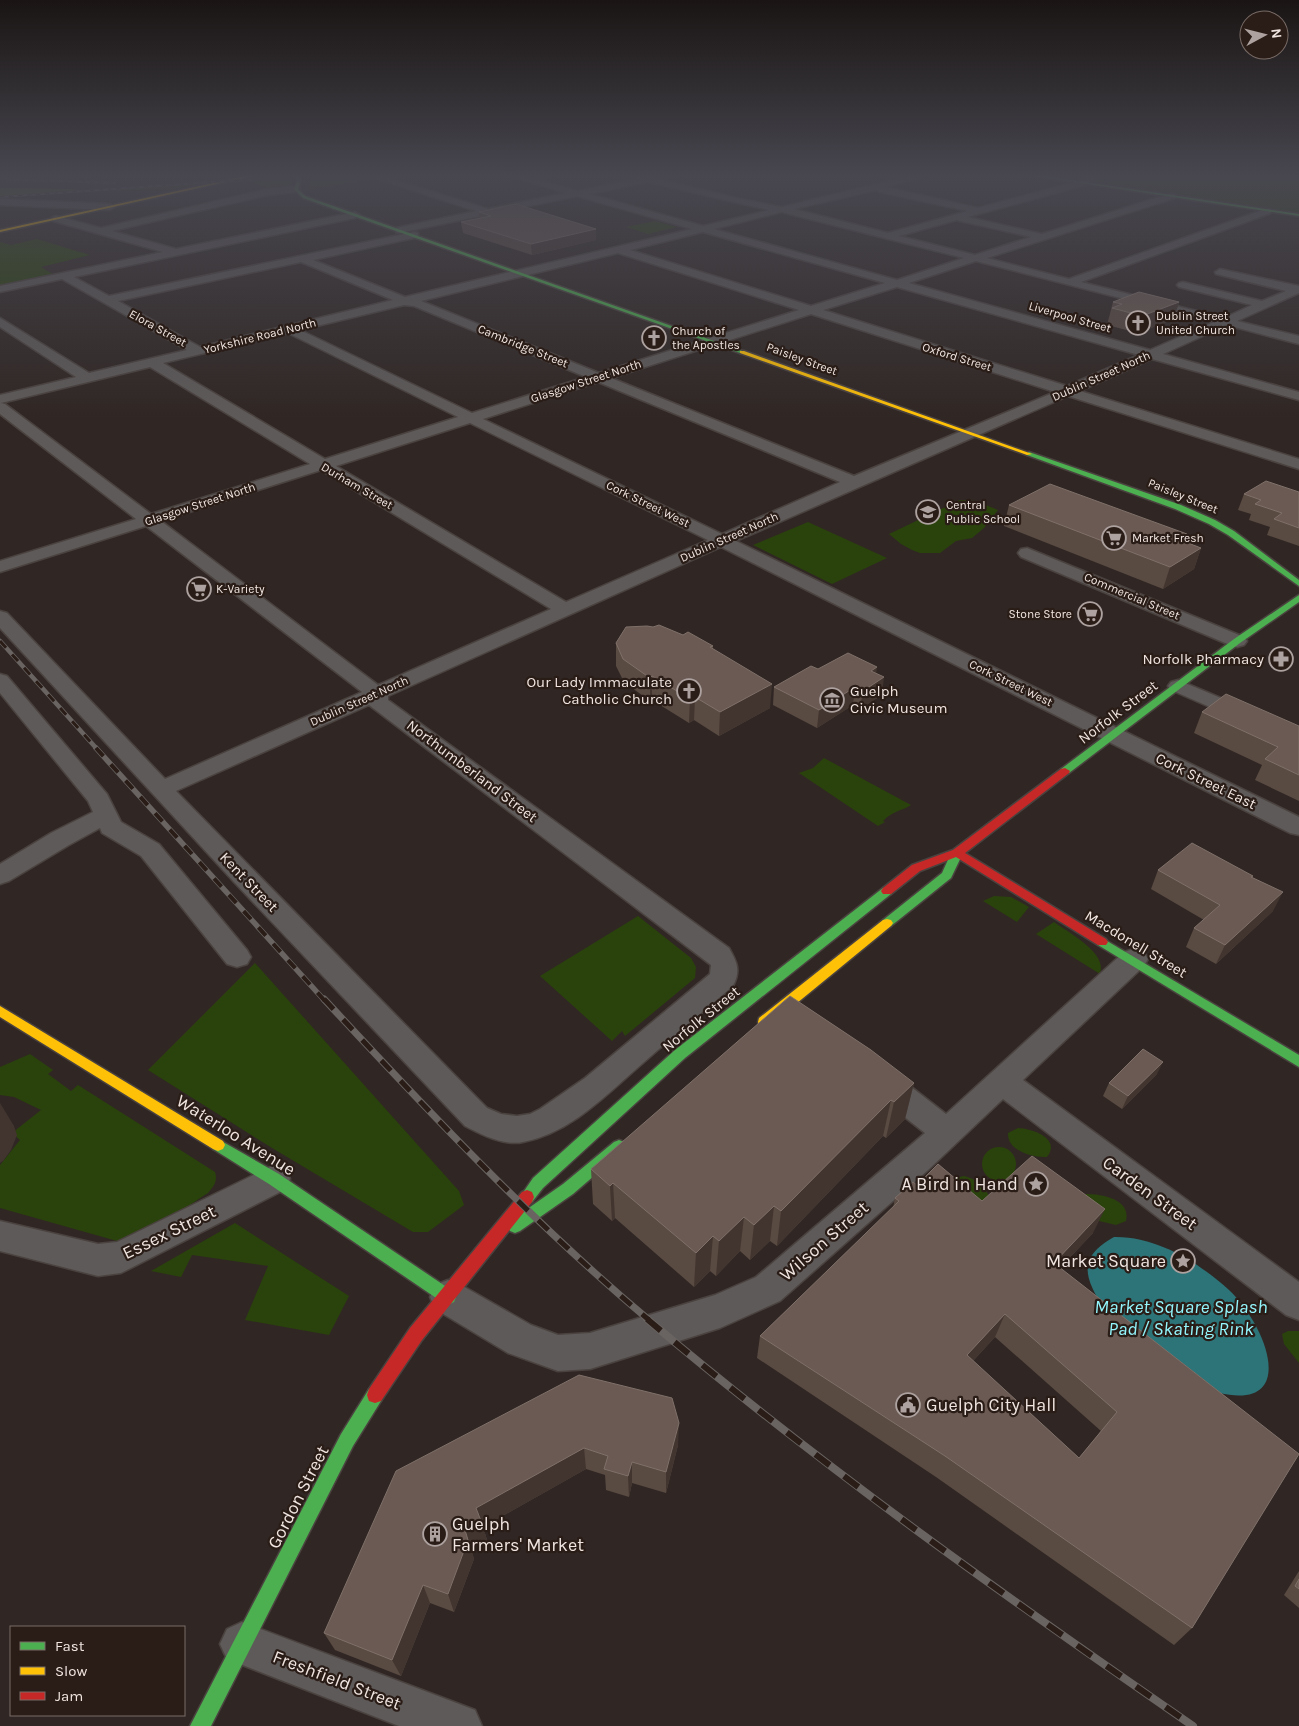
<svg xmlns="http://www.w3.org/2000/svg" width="1299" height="1726" font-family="Karla,sans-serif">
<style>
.green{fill:#2a420c}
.forest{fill:#436719}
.water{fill:#2d7479}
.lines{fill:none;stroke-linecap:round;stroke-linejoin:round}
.street-casing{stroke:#4a423f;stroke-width:3}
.fast-casing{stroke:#4a423f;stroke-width:3}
.slow-casing{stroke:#4a423f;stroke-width:3}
.jam-casing{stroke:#4a423f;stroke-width:3}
.street{fill:#5e5a59;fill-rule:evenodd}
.fast{fill:#4caf50;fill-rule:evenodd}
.slow{fill:#ffc107;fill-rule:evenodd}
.jam{fill:#c62828;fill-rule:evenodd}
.rail-far4-casing{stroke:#696462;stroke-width:2}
.rail-far3-casing{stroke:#696462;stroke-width:4.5}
.rail-far2-casing{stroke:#696462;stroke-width:5.5}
.rail-far1-casing{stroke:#696462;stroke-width:7}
.rail-casing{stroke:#696462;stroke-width:8}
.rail-far4{stroke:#2a1c16;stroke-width:1;stroke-dasharray:4.5;stroke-linecap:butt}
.rail-far3{stroke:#2a1c16;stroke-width:3;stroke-dasharray:9;stroke-linecap:butt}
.rail-far2{stroke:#2a1c16;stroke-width:4;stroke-dasharray:11;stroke-linecap:butt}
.rail-far1{stroke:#2a1c16;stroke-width:5;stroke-dasharray:14;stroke-linecap:butt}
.rail{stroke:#2a1c16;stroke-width:6;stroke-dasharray:18;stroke-linecap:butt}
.wall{fill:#594a42;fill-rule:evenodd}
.shaded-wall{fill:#42352f}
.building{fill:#6a5a53;stroke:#7f7069;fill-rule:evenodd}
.labels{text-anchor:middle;stroke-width:4.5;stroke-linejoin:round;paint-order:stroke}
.far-poi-label{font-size:12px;fill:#f0e5e1;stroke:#2a1c16;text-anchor:start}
.far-street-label{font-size:12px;fill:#f0e5e1;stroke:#2a1c16}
.poi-label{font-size:15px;fill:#f0e5e1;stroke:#2a1c16;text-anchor:end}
.street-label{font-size:15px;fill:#f0e5e1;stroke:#2a1c16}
.near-street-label{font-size:18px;fill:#f0e5e1;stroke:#2a1c16}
.near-poi-label{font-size:18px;fill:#f0e5e1;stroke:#2a1c16;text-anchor:end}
.near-water-label{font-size:19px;font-style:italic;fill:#93f6fd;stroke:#2a1c16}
</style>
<rect width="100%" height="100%" fill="#302724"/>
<!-- green -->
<g class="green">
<polygon points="264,176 290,176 293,181 290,187 273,190 248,181 222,184"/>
<polygon points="309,176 363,176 372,179 308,190 310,180"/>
<polygon points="1101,176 1299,176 1299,213 1091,181"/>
<polygon points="204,183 172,190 92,191"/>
<polygon points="655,221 677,227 648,234 626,227"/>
<polygon points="37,239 90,255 41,267 56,276 0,287 0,242 11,245"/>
<polygon points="960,500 976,501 998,510 984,528 972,538 956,541 940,553 920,553 912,550 901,544 889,534"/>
<polygon points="808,522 887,558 832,584 753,545"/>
<path d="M824 758 911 805C902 811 892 811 883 821L885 822 878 826 799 773 813 768Z"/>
<polygon points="994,896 1011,897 1029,907 1017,922 983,901"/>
<polygon points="638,916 691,958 696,967 695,978 625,1036 622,1031 612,1041 540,976"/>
<path d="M1054 922C1069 933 1108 953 1100 974L1036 934Z"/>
<polygon points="255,963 459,1191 464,1205 428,1232 413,1232 272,1148 148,1070"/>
<path d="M30 1054 53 1070 48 1074 71 1091 78 1085 215 1172C218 1181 214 1186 208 1193 181 1210 149 1239 117 1241L0 1208V1165L20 1140 12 1133 41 1110 14 1097 0 1095V1067Z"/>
<path d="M1018 1128C1034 1129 1061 1139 1047 1157 1033 1158 1007 1151 1008 1133Z"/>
<circle cx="999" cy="1164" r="17"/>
<path d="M964 1176C976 1179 983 1185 989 1196L984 1209 955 1178Z"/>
<path d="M1086 1194C1102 1194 1131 1199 1126 1221L1116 1225 1095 1220 1081 1198Z"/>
<polygon points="235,1223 349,1296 329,1335 245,1320 268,1266 192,1255 181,1277 151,1271"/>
<polygon points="1288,1331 1299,1331 1299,1363 1284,1344 1282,1334"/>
</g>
<!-- forest -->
<polygon class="forest" points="0,188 71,189 80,190 0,196"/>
<!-- water -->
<path class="water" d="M1114 1237C1156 1236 1198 1262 1229 1290 1267 1326 1299 1411 1219 1393L1104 1309C1085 1278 1076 1258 1114 1237Z"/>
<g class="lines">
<!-- street casing -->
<g class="street-casing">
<g id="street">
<path d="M369 176H382L488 209 566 193 511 176H525L577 191 637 179 633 176H647L740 199 782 207 910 176H925L885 187 978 208 1079 181 1088 176H1099L1085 185 968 217 1042 234 1169 194H1175V198L987 258 1069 279 1265 209H1271V213L1081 282 1224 318 1252 305 1179 287 1177 285 1179 283 1183 282 1262 301 1286 291 1216 274 1215 272 1220 269 1299 286V293L1237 321 1299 336V344L1227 325 1163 354 1299 392V400L1152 359 1080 391 1299 459V469L1068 396 736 541 1299 817V835L1290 833 721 547 388 696V700L729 948C737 962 741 971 733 986 703 1012 672 1037 643 1063 607 1094 571 1133 523 1142 504 1146 482 1135 465 1126L234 882 0 628V611L7 613 165 779 362 692 146 526 0 572V561L136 519 0 414V395L76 377 0 327V318L89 373 187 350 62 279 0 292V286L163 252 53 221V217L56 216 101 228 268 189 296 186 300 189 296 192 268 195 112 231 176 249 355 212 360 215 355 218 74 277 109 296 414 232 418 233V237L313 260 405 297 692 229 577 196 399 233 396 232V228L476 211ZM648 182 769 210 703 226 589 194ZM876 190 880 192 968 211 888 233 794 209ZM782 212 789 214 964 258 897 280 714 229ZM957 220 960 221 1031 237 975 255 899 236ZM703 232 885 283 811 306 630 250ZM618 253 799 310 599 373 421 301ZM976 261 1214 322 1150 350 909 283ZM301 262 393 300 200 347 118 301ZM897 287 1139 355 1067 386 823 310ZM404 305 414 306 586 377 472 413 300 330ZM811 314 1055 392 854 476 611 378ZM288 333 458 417 325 459 163 363ZM150 367 310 464 151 514 5 404 1 403ZM598 382 840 482 722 534 483 419ZM470 423 708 540 566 602 336 466ZM321 470 551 609 378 685 161 521ZM369 705 711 965 710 974 585 1078 540 1109 530 1114 517 1116 501 1114 487 1108 176 791Z"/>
<polygon points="0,199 110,204 115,207 110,210 0,205"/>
<polygon points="1027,548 1244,637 1247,641 1244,645 1237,647 1230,645 1021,557 1018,553 1021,549"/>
<polygon points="0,674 7,676 107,794 121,822 159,844 247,950 251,957 247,964 237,967 227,964 141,856 102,833 100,828 69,845 9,881 0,884 0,864 51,833 93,812 88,801 0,693"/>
<polygon points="1178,680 1299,731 1299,746 1171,690 1168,686 1171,682"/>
<polygon points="1134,949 1144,952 1148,959 1144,966 1023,1080 1299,1282 1299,1320 1286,1315 1003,1099 928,1170 780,1301 720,1328 590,1369 558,1371 508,1353 435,1309 430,1297 435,1285 448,1280 461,1285 531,1325 558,1335 590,1333 715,1295 756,1277 925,1133 870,1090 866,1081 870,1072 881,1069 892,1072 946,1114 1124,952"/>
<polygon points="274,1165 286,1169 290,1179 286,1189 121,1273 98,1276 0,1251 0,1221 98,1244 117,1242"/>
<polygon points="242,1622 475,1710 482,1726 399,1726 227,1659 220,1644 227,1629"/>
</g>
</g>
<!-- fast casing -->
<g class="fast-casing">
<g id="fast">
<polygon points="295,176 299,176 301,181 298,189 305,196 745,352 740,353 303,198 294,189 297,181"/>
<polygon points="1034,176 1044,176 1299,214 1299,216"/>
<polygon points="1029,452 1181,505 1215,520 1234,531 1299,580 1299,586 1228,535 1209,524 1175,509 1027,455 1026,454"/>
<polygon points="1299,595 1299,602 1240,643 1069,773 1061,773 1060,771 1061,769 1234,639"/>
<polygon points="957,849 963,853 951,878 891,926 883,926 881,923 883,920 942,873 951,853"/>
<polygon points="887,887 891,888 893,891 891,894 685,1058 543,1188 532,1202 527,1204 522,1202 520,1197 533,1178 675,1050 883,888"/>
<polygon points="1102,938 1299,1055 1299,1067 1098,945 1096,942 1098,939"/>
<polygon points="218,1139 279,1174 454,1292 456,1297 454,1302 448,1305 442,1302 269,1184 213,1149 211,1145 213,1141"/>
<polygon points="619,1140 624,1142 626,1146 624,1150 573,1194 520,1231 515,1233 510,1231 507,1226 510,1221 563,1184 614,1142"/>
<polygon points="375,1387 381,1389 383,1395 381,1401 353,1446 211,1726 190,1726 341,1434 369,1389"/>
</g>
</g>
<!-- slow casing -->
<g class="slow-casing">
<g id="slow">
<polygon points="245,176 253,176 0,232 0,230"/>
<polygon points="740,351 744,351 1032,454 1027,455 740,353"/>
<polygon points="887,919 891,920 893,923 891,926 769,1026 764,1027 759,1026 758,1022 759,1018 883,920"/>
<polygon points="0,1006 223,1141 225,1145 223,1149 218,1151 213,1149 0,1017"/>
</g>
</g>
<!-- jam casing -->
<g class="jam-casing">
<g id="jam">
<polygon points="1065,768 1070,771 1069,773 965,853 1106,939 1108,942 1106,945 1098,945 956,857 920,871 891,894 883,894 881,891 883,888 912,865 953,850 1061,769"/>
<polygon points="527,1190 532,1192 534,1197 532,1202 422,1340 381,1401 375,1403 369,1401 367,1395 369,1389 410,1328 522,1192"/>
</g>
</g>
<!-- street -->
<use href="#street" class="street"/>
<!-- fast -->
<use href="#fast" class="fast"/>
<!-- slow -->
<use href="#slow" class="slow"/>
<!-- jam -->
<use href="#jam" class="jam"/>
<!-- rail-far4 casing -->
<g class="rail-far4-casing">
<g id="rail-far4">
<polyline points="0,179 115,183"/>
<polyline points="0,197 297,176"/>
</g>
</g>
<!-- rail-far3 casing -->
<g class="rail-far3-casing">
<polyline id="rail-far3" points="0,641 97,749"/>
</g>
<!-- rail-far2 casing -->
<g class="rail-far2-casing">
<polyline id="rail-far2" points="96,748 325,1001"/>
</g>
<!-- rail-far1 casing -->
<g class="rail-far1-casing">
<path id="rail-far1" d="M324 999C428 1111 532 1222 649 1320"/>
</g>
<!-- rail casing -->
<g class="rail-casing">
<path id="rail" d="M647 1319C821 1466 1006 1597 1193 1726"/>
</g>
<!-- rail-far4 -->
<use href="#rail-far4" class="rail-far4"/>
<!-- rail-far3 -->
<use href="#rail-far3" class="rail-far3"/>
<!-- rail-far2 -->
<use href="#rail-far2" class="rail-far2"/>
<!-- rail-far1 -->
<use href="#rail-far1" class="rail-far1"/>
<!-- rail -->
<use href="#rail" class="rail"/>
</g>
<!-- wall -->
<g class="wall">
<polygon points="479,212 596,240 532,255 463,233 461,222 479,218"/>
<polygon points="1113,302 1179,302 1174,319 1138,333 1107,325"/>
<polygon points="1299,492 1299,546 1267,535 1270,527 1249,520 1251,514 1238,510 1244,494"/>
<polygon points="1009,505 1184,541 1201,548 1194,569 1163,589 1004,526"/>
<polygon points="616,643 713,646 713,649 770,708 719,736 694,720 689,723 652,700 650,701 624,682 616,666"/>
<polygon points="818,669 876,673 882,695 860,709 853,705 817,728 773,705 774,687"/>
<polygon points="1202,712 1299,726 1299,801 1255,780 1262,765 1194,733"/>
<polygon points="1158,870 1253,876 1252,877 1273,911 1216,964 1186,947 1194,928 1204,920 1151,889"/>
<polygon points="1157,1074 1122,1109 1103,1096 1109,1083"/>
<polygon points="914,1083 905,1119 886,1138 883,1136 777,1246 770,1241 750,1260 740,1251 716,1276 710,1271 694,1287 615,1218 612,1221 593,1204 591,1169"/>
<path d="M917 1185 982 1201 1093 1233 1060 1268 1299 1454 1192 1628 1174 1645 936 1477 757 1358 760 1336 893 1208 895 1198ZM995 1337 1101 1431 1079 1458 973 1361Z"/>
<polygon points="579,1375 678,1445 666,1493 632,1483 629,1497 606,1490 605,1475 586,1469 483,1527 487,1540 471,1549 474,1559 454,1612 430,1603 401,1676 335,1650 324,1633"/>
<polygon points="1299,1571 1299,1608 1284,1595"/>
</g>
<!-- shaded-wall -->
<g class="shaded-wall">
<polygon points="596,229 596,240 532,255 531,244"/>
<polygon points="1179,302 1174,319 1138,333 1142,316"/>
<polygon points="1187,534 1179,555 1178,539"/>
<polygon points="1201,548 1194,569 1163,589 1170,567"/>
<polygon points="877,667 875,683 884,677 882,695 860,709 863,691 871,671"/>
<polygon points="652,676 652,700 650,701 650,678"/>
<polygon points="772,684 770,708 719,736 720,712"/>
<polygon points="855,687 853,705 817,728 819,710"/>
<polygon points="695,697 694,720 689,723 690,699"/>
<polygon points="1283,892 1273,911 1216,964 1225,945"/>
<polygon points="1163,1062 1157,1074 1122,1109 1128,1096"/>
<polygon points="914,1083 905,1119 886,1138 894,1102"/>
<polygon points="891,1100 883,1136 777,1246 781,1211"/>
<polygon points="0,1103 14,1126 17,1135 11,1150 3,1161 0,1163"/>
<polygon points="613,1183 615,1218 612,1221 610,1186"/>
<polygon points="774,1206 770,1241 750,1260 754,1225"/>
<polygon points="1105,1209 1093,1233 1043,1286 1054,1263"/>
<polygon points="744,1217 740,1251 716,1276 719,1241"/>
<polygon points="713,1236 710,1271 694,1287 696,1253"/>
<polygon points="1005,1314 995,1337 958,1377 967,1355"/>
<polygon points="679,1423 678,1445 666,1493 666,1472"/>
<polygon points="584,1448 586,1469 483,1527 487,1540 471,1549 474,1559 454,1612 448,1594 465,1530 476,1508"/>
<polygon points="632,1462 632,1483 629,1497 628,1476"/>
<polygon points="423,1585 430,1603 401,1676 392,1660"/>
</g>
<!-- building -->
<g class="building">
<polygon points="516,204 596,229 531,244 461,222 491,216 479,212"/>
<polygon points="1139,292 1179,302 1142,316 1112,308 1122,304 1113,302"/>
<polygon points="1266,481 1299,492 1299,528 1274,519 1282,513 1255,504 1261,500 1244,494"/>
<polygon points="1050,484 1187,534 1178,539 1201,548 1170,567 1009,505"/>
<polygon points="659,625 683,635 688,632 713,646 710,647 772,684 720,712 695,697 690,699 652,676 650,678 623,659 616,643 626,627 647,626 653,627"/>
<polygon points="848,653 877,667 871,671 884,677 863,691 855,687 819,710 774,687 811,666 818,669"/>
<polygon points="1226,694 1299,726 1299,775 1265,759 1278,747 1202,712"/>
<polygon points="1192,843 1253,876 1251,877 1283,892 1225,945 1194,928 1220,905 1158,870"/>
<polygon points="790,996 871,1050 914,1083 894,1102 891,1100 781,1211 774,1206 754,1225 744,1217 719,1241 713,1236 696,1253 613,1183 610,1186 591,1169"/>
<polygon points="1143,1049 1163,1062 1128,1096 1109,1083"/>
<path d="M1032 1156 1105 1209 1054 1263 1299 1454 1192 1628 945 1456 760 1336 899 1201 895 1198 913 1182 917 1185 938 1164 982 1201ZM1005 1314 1117 1412 1079 1458 967 1355Z"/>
<polygon points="579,1375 672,1398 679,1423 666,1472 632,1462 628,1476 604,1469 608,1456 584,1448 476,1508 481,1521 465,1530 468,1540 448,1594 423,1585 392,1660 324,1633 396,1471"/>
<polygon points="1299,1579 1299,1589 1295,1586"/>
</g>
<!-- sky -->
<linearGradient id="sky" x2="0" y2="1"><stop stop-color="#1a1514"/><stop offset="0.42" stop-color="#484750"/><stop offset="1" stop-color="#484750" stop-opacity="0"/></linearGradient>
<rect width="1299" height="418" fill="url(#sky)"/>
<!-- icons -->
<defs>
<g id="church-ring" transform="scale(1.25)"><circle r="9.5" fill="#2a1c16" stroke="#ada29f" stroke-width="1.5"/><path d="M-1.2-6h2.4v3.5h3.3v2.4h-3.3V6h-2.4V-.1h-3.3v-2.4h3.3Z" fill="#ada29f"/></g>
<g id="school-ring" transform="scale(1.25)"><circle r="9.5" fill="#2a1c16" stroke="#ada29f" stroke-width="1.5"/><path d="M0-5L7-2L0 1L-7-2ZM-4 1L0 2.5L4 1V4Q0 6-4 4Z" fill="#ada29f"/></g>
<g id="supermarket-ring" transform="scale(1.25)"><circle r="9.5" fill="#2a1c16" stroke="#ada29f" stroke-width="1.5"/><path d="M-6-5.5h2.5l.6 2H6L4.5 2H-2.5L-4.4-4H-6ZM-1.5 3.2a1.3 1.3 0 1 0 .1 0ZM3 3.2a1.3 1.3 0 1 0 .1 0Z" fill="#ada29f"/></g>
<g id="pharmacy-ring" transform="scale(1.25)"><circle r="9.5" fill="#2a1c16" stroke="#ada29f" stroke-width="1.5"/><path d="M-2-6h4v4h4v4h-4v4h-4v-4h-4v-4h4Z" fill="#ada29f"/></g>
<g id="museum-ring" transform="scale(1.25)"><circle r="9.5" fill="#2a1c16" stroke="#ada29f" stroke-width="1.5"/><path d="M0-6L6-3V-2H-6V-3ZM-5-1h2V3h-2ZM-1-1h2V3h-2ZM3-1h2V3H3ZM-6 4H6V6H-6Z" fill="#ada29f"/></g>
<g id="sight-ring" transform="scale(1.25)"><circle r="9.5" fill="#2a1c16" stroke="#ada29f" stroke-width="1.5"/><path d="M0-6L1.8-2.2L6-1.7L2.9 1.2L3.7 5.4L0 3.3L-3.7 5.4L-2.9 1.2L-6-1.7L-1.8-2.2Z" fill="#ada29f"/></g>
<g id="civic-ring" transform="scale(1.25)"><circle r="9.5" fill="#2a1c16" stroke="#ada29f" stroke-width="1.5"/><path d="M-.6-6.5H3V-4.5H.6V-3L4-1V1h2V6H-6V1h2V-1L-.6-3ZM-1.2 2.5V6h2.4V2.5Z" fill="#ada29f"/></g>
<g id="building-ring" transform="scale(1.25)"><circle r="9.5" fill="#2a1c16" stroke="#ada29f" stroke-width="1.5"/><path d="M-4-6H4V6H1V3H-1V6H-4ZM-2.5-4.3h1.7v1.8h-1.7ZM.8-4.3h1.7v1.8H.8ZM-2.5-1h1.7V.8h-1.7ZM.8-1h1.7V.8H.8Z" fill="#ada29f"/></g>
</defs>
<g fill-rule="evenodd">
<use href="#church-ring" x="1138" y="323"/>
<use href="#church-ring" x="654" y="338"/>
<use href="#school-ring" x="928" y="512"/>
<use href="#supermarket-ring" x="1114" y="538"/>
<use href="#supermarket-ring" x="199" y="589"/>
<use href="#supermarket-ring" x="1090" y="614"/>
<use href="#pharmacy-ring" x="1281" y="659"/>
<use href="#church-ring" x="689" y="691"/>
<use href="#museum-ring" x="832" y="700"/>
<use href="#sight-ring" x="1036" y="1184"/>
<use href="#sight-ring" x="1183" y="1261"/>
<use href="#civic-ring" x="908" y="1405"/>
<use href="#building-ring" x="435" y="1534"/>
</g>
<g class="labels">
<!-- far-poi labels -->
<g class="far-poi-label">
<text x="1156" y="320">Dublin Street<tspan x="1156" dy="14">United Church</tspan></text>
<text x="672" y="335">Church of<tspan x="672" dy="14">the Apostles</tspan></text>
<text x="946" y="509">Central<tspan x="946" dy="14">Public School</tspan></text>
<text x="1132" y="542">Market Fresh</text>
<text x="216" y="593">K-Variety</text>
<text x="1072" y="618" text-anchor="end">Stone Store</text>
</g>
<!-- far-street labels -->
<g class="far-street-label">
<text transform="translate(1070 317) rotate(16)" y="4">Liverpool Street</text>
<text transform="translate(158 328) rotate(29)" y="4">Elora Street</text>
<text transform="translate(260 336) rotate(-14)" y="4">Yorkshire Road North</text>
<text transform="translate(523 346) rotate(22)" y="4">Cambridge Street</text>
<text transform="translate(957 357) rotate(17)" y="4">Oxford Street</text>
<text transform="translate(802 359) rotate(20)" y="4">Paisley Street</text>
<text transform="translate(1101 376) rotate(-24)" y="4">Dublin Street North</text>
<text transform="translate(586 381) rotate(-18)" y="4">Glasgow Street North</text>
<text transform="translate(357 486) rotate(30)" y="4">Durham Street</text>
<text transform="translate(1183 496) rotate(22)" y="4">Paisley Street</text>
<text transform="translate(200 504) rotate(-18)" y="4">Glasgow Street North</text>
<text transform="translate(648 504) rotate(26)" y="4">Cork Street West</text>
<text transform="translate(729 537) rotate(-24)" y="4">Dublin Street North</text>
<text transform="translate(1132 596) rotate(23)" y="4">Commercial Street</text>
<text transform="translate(1011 683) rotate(26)" y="4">Cork Street West</text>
<text transform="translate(359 701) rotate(-24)" y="4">Dublin Street North</text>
</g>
<!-- poi labels -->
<g class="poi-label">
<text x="1264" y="664">Norfolk Pharmacy</text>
<text x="672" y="687">Our Lady Immaculate<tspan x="672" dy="17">Catholic Church</tspan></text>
<text x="850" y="696" text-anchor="start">Guelph<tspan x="850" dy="17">Civic Museum</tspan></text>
</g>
<!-- street labels -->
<g class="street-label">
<text transform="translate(1118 712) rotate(-37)" y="5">Norfolk Street</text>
<text transform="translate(472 771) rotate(37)" y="5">Northumberland Street</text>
<text transform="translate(1206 781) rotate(26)" y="5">Cork Street East</text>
<text transform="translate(249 882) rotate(46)" y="5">Kent Street</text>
<text transform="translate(1136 944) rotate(31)" y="5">Macdonell Street</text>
<text transform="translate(701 1019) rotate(-39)" y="5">Norfolk Street</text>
</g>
<!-- near-street labels -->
<g class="near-street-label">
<text transform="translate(236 1135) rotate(32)" y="6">Waterloo Avenue</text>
<text transform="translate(1150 1193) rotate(36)" y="6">Carden Street</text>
<text transform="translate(169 1232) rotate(-26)" y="6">Essex Street</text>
<text transform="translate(824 1241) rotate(-41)" y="6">Wilson Street</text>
<text transform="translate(298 1497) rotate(-63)" y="6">Gordon Street</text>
<text transform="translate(337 1680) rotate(21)" y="6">Freshfield Street</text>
</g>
<!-- near-poi labels -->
<g class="near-poi-label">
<text x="1018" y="1190">A Bird in Hand</text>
<text x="1166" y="1267">Market Square</text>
<text x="926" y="1411" text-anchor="start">Guelph City Hall</text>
<text x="452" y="1530" text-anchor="start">Guelph<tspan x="452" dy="21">Farmers' Market</tspan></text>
</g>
<!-- near-water labels -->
<g class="near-water-label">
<text x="1181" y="1313">Market Square Splash<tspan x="1181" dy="22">Pad / Skating Rink</tspan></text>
</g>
</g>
<!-- legend -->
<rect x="10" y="1626" width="175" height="90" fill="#2a1c16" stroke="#796c67"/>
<rect x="20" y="1642" width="25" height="8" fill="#4caf50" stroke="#796c67"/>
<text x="55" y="1651" font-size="15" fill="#f0e5e1">Fast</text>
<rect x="20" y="1667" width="25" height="8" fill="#ffc107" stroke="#796c67"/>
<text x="55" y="1676" font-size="15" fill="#f0e5e1">Slow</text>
<rect x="20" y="1692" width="25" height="8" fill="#c62828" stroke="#796c67"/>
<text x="55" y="1701" font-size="15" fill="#f0e5e1">Jam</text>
<!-- north arrow -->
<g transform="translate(1264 35) rotate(83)"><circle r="24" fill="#2a1c16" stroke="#796c67"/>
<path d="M0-4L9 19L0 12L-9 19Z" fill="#ada29f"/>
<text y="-8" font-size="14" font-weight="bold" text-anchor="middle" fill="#f0e5e1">N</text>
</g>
</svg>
